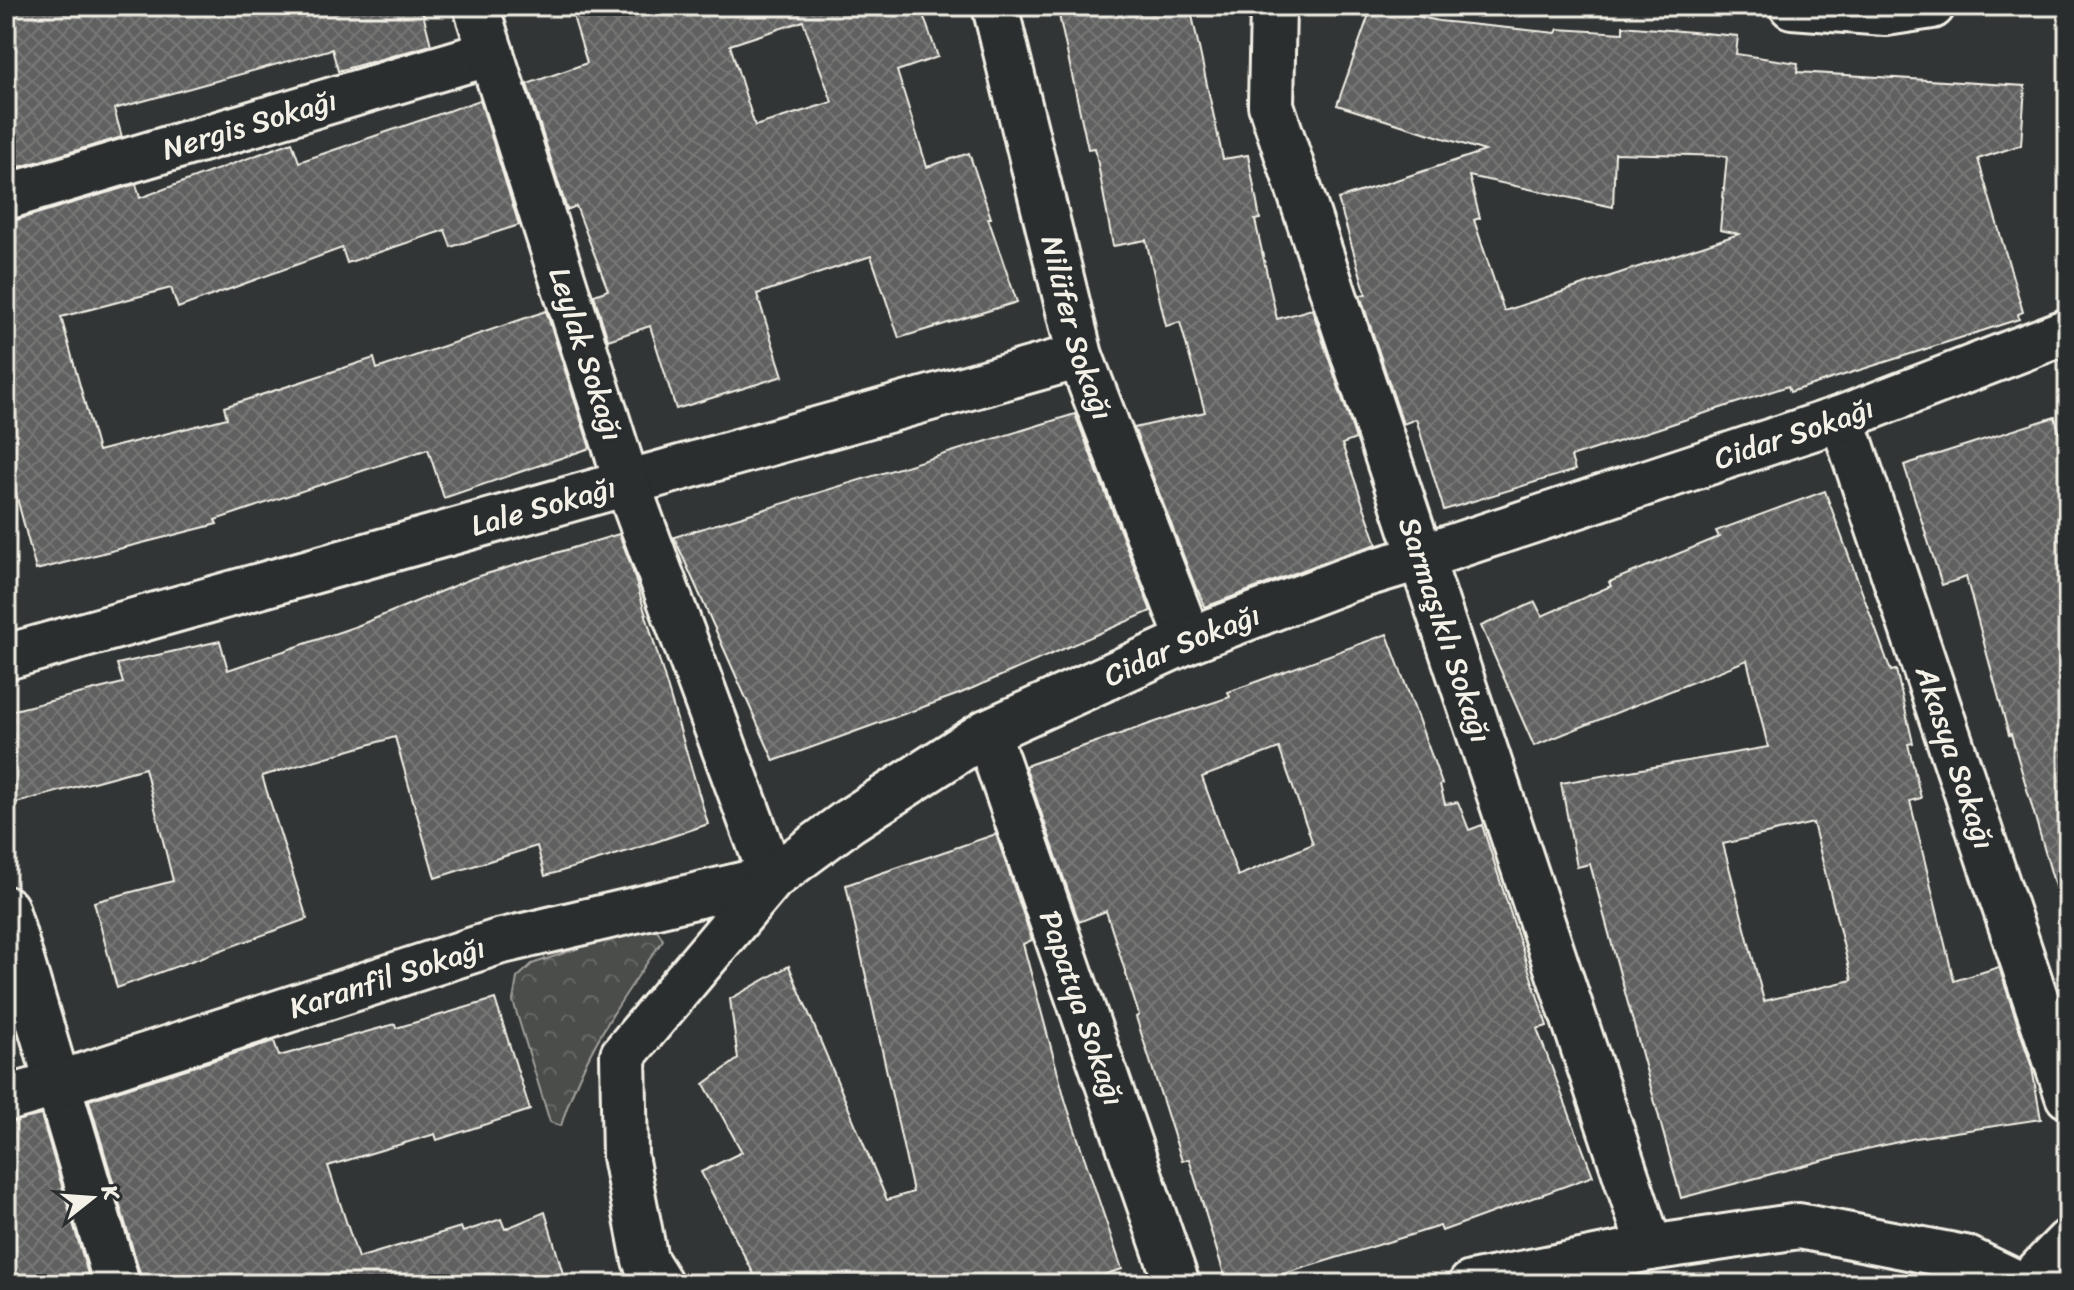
<svg xmlns="http://www.w3.org/2000/svg" width="2074" height="1290" font-family="Sriracha,sans-serif">
<style>
.forest{fill:url(#forest-crowns);stroke:#a09f9a;stroke-width:2}
.building{fill:url(#building-cross-hatch);stroke:#f4f1e8;stroke-width:2;fill-rule:evenodd}
.lines{fill:none;stroke-linecap:round;stroke-linejoin:round}
.street-casing{stroke:#f4f1e8;stroke-width:50}
.secondary-casing{stroke:#f4f1e8;stroke-width:50}
.street{stroke:#2a2d2e;stroke-width:44}
.secondary{stroke:#2a2d2e;stroke-width:44}
.labels{text-anchor:middle;stroke-width:6;stroke-linejoin:round;paint-order:stroke}
.street-label{font-size:30px;fill:#f4f1e8;stroke:#2a2d2e}
</style>
<defs>
<pattern id="forest-crowns" width="20" height="18" patternUnits="userSpaceOnUse" patternTransform="scale(2)"><rect width="20" height="18" fill="#4b4d4c"/><path d="M2 6a3 3 0 1 1 6 0M12 15a3 3 0 1 1 6 0" fill="none" stroke="#666766"/></pattern>
<pattern id="building-cross-hatch" width="8" height="8" patternUnits="userSpaceOnUse" patternTransform="scale(2)"><rect width="8" height="8" fill="#5f605f"/><path d="M0 0l8 8M0 8l8-8" fill="none" stroke="#777776"/></pattern>
</defs>
<rect width="100%" height="100%" fill="#323535"/>
<filter id="ink" filterUnits="userSpaceOnUse"><feTurbulence type="fractalNoise" baseFrequency=".0125" numOctaves="2"/><feDisplacementMap in="SourceGraphic" scale="16" xChannelSelector="R" yChannelSelector="G"/><feConvolveMatrix kernelMatrix="1 2 1 2 8 2 1 2 1" color-interpolation-filters="sRGB"/></filter>
<g filter="url(#ink)">
<!-- forest -->
<path class="forest" d="M640 927 656 928 663 940C622 998 581 1057 561 1126L550 1122 513 1001 517 978 532 964Z"/>
<!-- building -->
<g class="building">
<polygon points="6,6 421,6 431,45 338,71 332,49 114,109 122,137 6,171"/>
<path d="M570 6H920L938 57 897 71 927 167 969 153 991 218H988L1017 302 899 338 871 256 757 294 783 376 676 409 650 326 608 340 594 295 608 290 576 206 567 210 527 84 587 63ZM803 21 832 102 755 126 730 45Z"/>
<polygon points="1057,6 1190,6 1223,159 1248,155 1260,219 1255,220 1277,319 1312,309 1356,439 1342,444 1377,544 1340,556 1205,607 1198,591 1197,591 1134,428 1205,412 1180,322 1166,326 1146,240 1113,246 1095,148 1088,149"/>
<path d="M1372 6 1439 21 1556 33 1558 29 1623 33V26L1738 36 1736 54 1798 63 1797 72 2025 86 2021 145 1978 159 2023 312 2018 314 2019 319 1898 358 1790 392 1788 386 1571 457 1575 470 1444 510 1416 419 1403 424 1360 295 1366 294 1338 199 1485 151 1337 105ZM1615 153 1727 156 1720 230 1739 234 1504 311 1474 220 1480 218 1469 176 1613 207Z"/>
<polygon points="480,100 519,225 451,247 445,230 347,263 342,248 178,308 171,288 61,317 98,451 227,418 224,407 374,358 377,369 546,311 590,448 444,498 428,449 215,520 217,524 36,570 6,456 6,221 13,221 136,184 140,198 292,142 299,162"/>
<polygon points="1075,414 1151,611 959,694 774,761 674,537"/>
<polygon points="2055,417 2068,462 2068,891 2057,893 2011,734 2009,735 1966,577 1942,585 1904,465"/>
<path d="M1825 491 1891 671 1896 670 1913 743 1908 744 1921 798 1910 801 1954 981 1999 967 2032 1068 2041 1119 1916 1138 1862 1150 1681 1198 1590 864 1577 867 1561 783 1768 747 1747 660 1534 746 1481 626 1535 602 1542 616 1611 586 1609 582 1719 537 1716 531ZM1813 823 1852 980 1764 1001 1723 844Z"/>
<polygon points="619,534 631,565 708,824 635,849 545,876 537,846 435,878 395,737 262,776 307,919 117,988 94,902 173,881 145,768 16,803 6,768 6,712 123,683 117,664 220,641 228,670 357,626 473,578"/>
<path d="M1387 634 1442 784 1440 785 1445 804 1458 802 1469 830 1482 825 1547 1026 1537 1029 1593 1176 1442 1231 1440 1226 1251 1284H1227L1189 1159 1182 1161 1136 1017 1139 1015 1106 911 1079 922 1025 766 1230 697 1228 692ZM1279 748 1313 844 1238 876 1202 777Z"/>
<polygon points="996,834 1032,940 1023,944 1066,1103 1122,1269 1076,1284 759,1284 701,1172 742,1152 704,1084 738,1059 730,999 789,966 887,1200 913,1192 846,885"/>
<polygon points="495,999 530,1110 437,1140 435,1134 328,1166 358,1258 461,1227 463,1232 501,1219 505,1229 545,1212 566,1284 141,1284 141,1277 89,1100 274,1041 279,1056 395,1024 396,1028"/>
<polygon points="41,1115 91,1284 6,1284 6,1123"/>
</g>
<g class="lines">
<!-- street casing -->
<g class="street-casing">
<g id="street">
<path id="s1" d="M995 6 1080 356 1189 640"/>
<path id="s2" d="M1273 6 1271 105 1650 1248"/>
<path id="s3" d="M6 197 491 53"/>
<path id="s4" d="M1842 418 2068 1096"/>
<path id="s5" d="M6 657 1080 356"/>
<path id="s6" d="M987 732 1177 1284"/>
<polyline points="6,909 117,1284"/>
<path id="s7" d="M6 1099 58 1084 498 942 772 878 627 483 476 6"/>
<path id="s8" d="M660 1284 645 1260 625 1156 623 1055 772 878 849 821 987 732 1189 640 1349 579 1422 557 1842 418 2068 331"/>
<polyline points="1471,1284 1650,1248 1799,1226 1965,1258 2019,1284"/>
<polyline points="2027,1284 2068,1242"/>
</g>
</g>
<!-- secondary casing -->
<g class="secondary-casing">
<polyline id="secondary" points="1792,6 1886,13 1932,6"/>
</g>
<!-- street -->
<use href="#street" class="street"/>
<!-- secondary -->
<use href="#secondary" class="secondary"/>
</g>
</g>
<g class="labels">
<!-- street labels -->
<g class="street-label">
<text dy="10" stroke="none"><textPath href="#s3" startOffset="254">Nergis Sokağı</textPath></text>
<text dy="10" stroke="none"><textPath href="#s1" startOffset="332">Nilüfer Sokağı</textPath></text>
<text transform="translate(586 354) rotate(72)" y="10">Leylak Sokağı</text>
<text dy="10" stroke="none"><textPath href="#s8" startOffset="1588">Cidar Sokağı</textPath></text>
<text dy="10" stroke="none"><textPath href="#s5" startOffset="558">Lale Sokağı</textPath></text>
<text dy="10" stroke="none"><textPath href="#s2" startOffset="652">Sarmaşıklı Sokağı</textPath></text>
<text dy="10" stroke="none"><textPath href="#s8" startOffset="940">Cidar Sokağı</textPath></text>
<text dy="10" stroke="none"><textPath href="#s4" startOffset="358">Akasya Sokağı</textPath></text>
<text dy="10" stroke="none"><textPath href="#s7" startOffset="400">Karanfil Sokağı</textPath></text>
<text dy="10" stroke="none"><textPath href="#s6" startOffset="292">Papatya Sokağı</textPath></text>
</g>
</g>
<!-- margin -->
<rect width="2074" height="1290" fill="none" stroke="#2a2d2e" stroke-width="32"/>
<rect x="16" y="16" width="2042" height="1258" fill="none" stroke="#f4f1e8" stroke-width="3" filter="url(#ink)"/>
<!-- north arrow -->
<g transform="translate(92 1198) rotate(73)" stroke="#2a2d2e" stroke-width="6" paint-order="stroke">
<path d="M0-6L14 30L0 20L-14 30Z" fill="#f4f1e8"/>
<text y="-12" font-size="22" font-weight="bold" text-anchor="middle" fill="#f4f1e8">K</text>
</g>
</svg>
